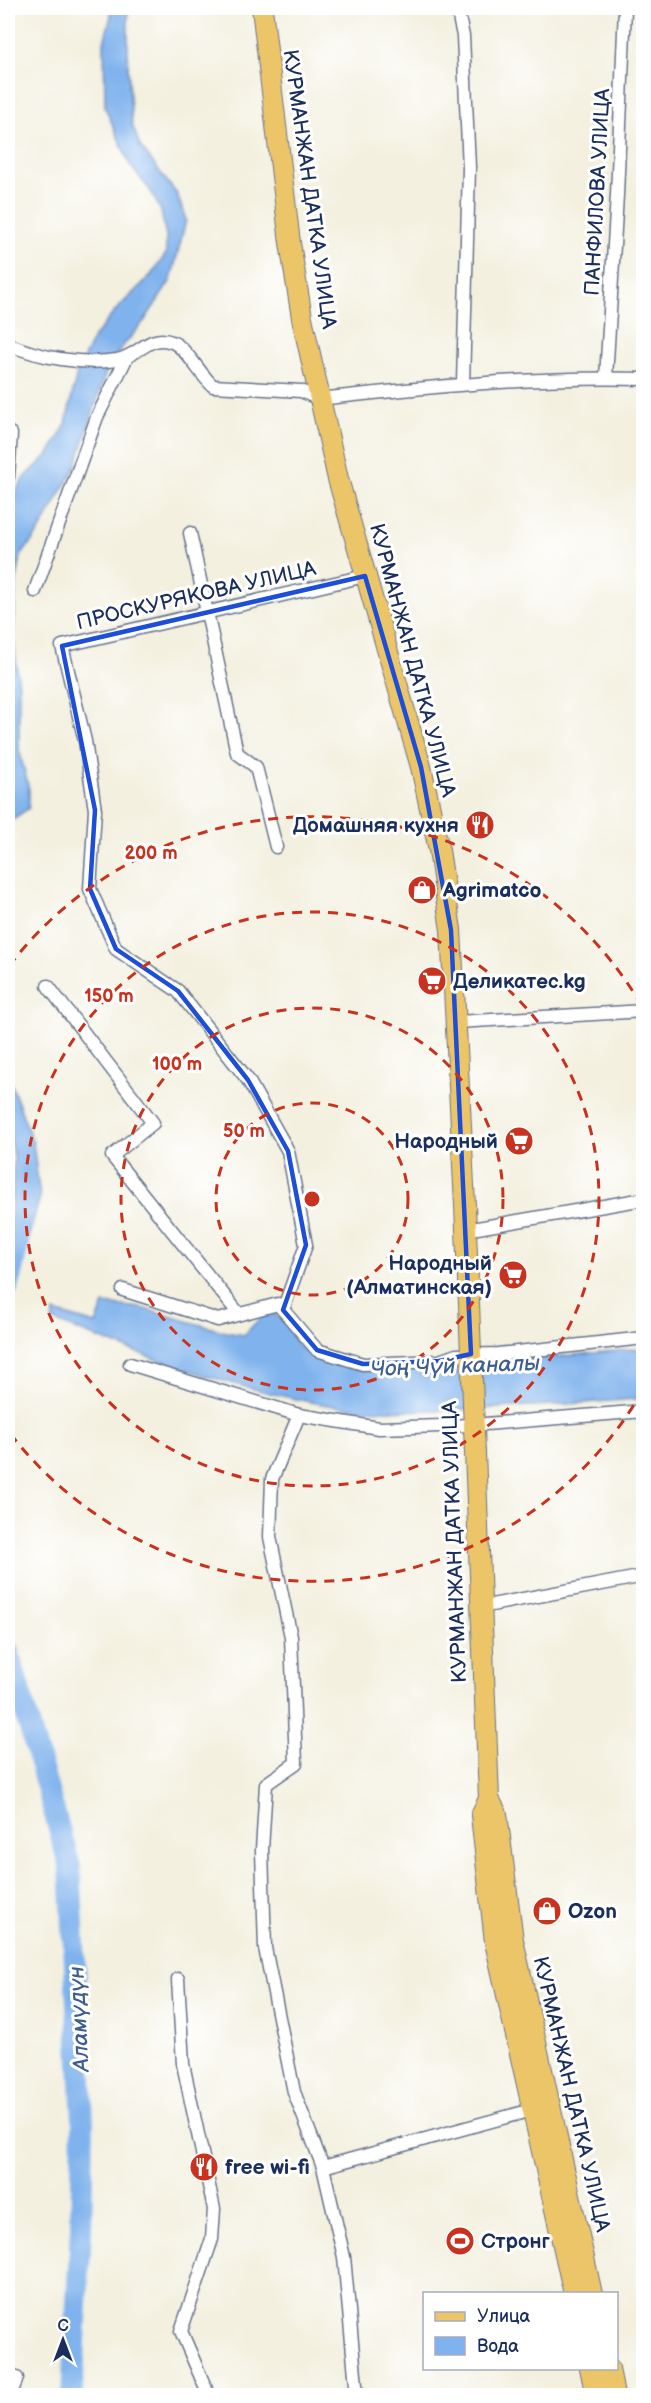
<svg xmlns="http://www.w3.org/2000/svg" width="651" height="2403" font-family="'Balsamiq Sans',sans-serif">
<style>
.water{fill:#80b3ed;stroke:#4e71a6;stroke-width:1.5}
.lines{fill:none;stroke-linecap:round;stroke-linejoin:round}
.river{stroke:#80b3ed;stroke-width:22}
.minor-casing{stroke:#67738b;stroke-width:15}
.primary-casing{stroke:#67738b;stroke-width:22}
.minor{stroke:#fff;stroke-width:12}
.primary{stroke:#edc569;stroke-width:20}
.marked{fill:none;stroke:#1d4ed8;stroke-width:4.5;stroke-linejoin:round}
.ring{fill:none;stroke:#c8321e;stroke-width:3;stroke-dasharray:10 8}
.labels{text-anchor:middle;stroke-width:6;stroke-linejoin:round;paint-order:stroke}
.street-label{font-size:21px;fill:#1b2f5e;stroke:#fff}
.poi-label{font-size:21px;font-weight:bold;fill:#1b2f5e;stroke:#fff;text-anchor:start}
.water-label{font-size:22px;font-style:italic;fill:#3e5d90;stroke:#fff}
.centre{fill:#c8321e;stroke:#fff;stroke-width:3}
.ring-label{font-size:18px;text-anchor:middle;font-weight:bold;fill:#c8321e;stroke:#fff;stroke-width:6;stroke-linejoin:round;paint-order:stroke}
</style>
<rect width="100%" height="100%" fill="#fff"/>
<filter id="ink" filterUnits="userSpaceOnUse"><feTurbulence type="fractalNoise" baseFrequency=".0167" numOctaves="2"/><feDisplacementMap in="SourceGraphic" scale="12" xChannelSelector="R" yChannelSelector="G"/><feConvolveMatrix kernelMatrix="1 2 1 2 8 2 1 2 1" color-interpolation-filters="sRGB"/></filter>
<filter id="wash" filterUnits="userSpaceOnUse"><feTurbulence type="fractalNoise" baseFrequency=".008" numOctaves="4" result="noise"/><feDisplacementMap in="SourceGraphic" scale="24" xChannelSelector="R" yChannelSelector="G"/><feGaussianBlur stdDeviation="1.35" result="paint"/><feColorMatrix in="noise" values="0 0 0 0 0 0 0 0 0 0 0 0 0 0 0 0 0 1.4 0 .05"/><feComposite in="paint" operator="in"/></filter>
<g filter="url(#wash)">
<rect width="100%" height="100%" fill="#f3f0df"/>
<!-- water -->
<g class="water">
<polygon points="110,8 128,8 128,68 132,124 140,146 177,194 186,220 171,280 145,320 119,351 106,372 76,466 40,530 21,556 16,584 13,638 19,686 19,749 29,789 29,808 8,822 8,506 23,479 49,454 66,424 77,372 94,337 116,310 151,275 166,254 166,237 161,211 150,190 130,165 105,107 104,42 111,16"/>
<polygon points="8,1075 33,1143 40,1197 17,1277 8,1273 14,1157 8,1133"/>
<path d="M104 1304 141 1308 226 1332 244 1335 265 1313H273L286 1324 297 1344 306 1351 334 1359 380 1367 429 1369 643 1348V1398C595 1403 547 1405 498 1408 440 1410 379 1414 321 1404 228 1387 139 1355 52 1320L54 1312 96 1324Z"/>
</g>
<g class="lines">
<!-- river -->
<g class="river">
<polyline points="8,1286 18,1244"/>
<polyline points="8,1651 70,1867 83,2122 81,2229 72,2396"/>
</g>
</g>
</g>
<g filter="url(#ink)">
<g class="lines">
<!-- minor casing -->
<g class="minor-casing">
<g id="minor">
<polyline points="457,8 463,36 469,168 463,383"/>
<path d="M8 344C40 358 82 365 117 360 139 356 149 333 172 342 187 348 200 375 213 386L301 391 319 399C427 387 535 376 644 379"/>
<polyline points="606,378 617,195 625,8"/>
<polyline points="8,432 11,434 8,477"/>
<polyline points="190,533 237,753 256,767 276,847"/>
<polyline points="35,591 97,417 127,357"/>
<polyline points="48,986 153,1123 112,1156 239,1314"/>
<polyline points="457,1022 644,1011"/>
<polyline points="466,1230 644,1199"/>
<polyline points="123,1290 218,1320 278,1304 317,1350 363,1364 439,1361 456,1355 498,1354 644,1338"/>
<polyline points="283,1310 306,1245 288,1151 248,1080 178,991 116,949 90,889 95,810 85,741 62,646 365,576"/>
<polyline points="130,1364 299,1415 379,1428 473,1425 644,1411"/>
<polyline points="299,1415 272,1479 270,1537 291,1637 296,1763 266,1784 262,1850 265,1948 294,2092 323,2167 344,2257 357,2396"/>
<polyline points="481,1607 644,1576"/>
<polyline points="178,1979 183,2064 214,2209 212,2239 181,2331 209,2396"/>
<polyline points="323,2167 539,2108"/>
<polyline points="8,2375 17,2378 10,2396"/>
</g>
</g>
<!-- primary casing -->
<g class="primary-casing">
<g id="primary">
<polyline points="262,8 290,243 302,318 338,479 421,767 439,850 451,930 465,1205 489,1799 497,1814 513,1940 592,2294"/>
<polyline points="489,1799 481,1815 495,1942 574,2294"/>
<polyline points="590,2368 596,2396"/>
<polyline points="609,2368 614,2396"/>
</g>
</g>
<!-- minor -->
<use href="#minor" class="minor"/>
<!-- primary -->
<use href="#primary" class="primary"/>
</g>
</g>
<!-- marked area -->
<path class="marked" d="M365 576 421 767 451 930 471 1354 439 1361 363 1364 317 1350 283 1310 306 1245 288 1151 248 1080 178 991 116 949 90 889 95 810 62 646Z"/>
<!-- distance rings -->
<g class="ring">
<circle cx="312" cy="1199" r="96"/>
<circle cx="312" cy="1199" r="191"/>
<circle cx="312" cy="1199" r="287"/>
<path d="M643 1390A382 382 0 0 1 9 1432M9 966A382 382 0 0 1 643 1008"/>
</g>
<!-- icons -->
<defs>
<g id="restaurant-disc" transform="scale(1.5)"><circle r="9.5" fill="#c8321e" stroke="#fff"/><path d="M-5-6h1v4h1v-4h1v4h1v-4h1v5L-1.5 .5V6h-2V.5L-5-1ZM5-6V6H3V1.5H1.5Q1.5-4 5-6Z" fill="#fff"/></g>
<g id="shop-disc" transform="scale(1.5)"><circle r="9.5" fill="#c8321e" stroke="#fff"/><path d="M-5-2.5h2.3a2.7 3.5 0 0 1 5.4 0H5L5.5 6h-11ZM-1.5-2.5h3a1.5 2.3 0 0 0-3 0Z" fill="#fff"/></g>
<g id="supermarket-disc" transform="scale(1.5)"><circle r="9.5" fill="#c8321e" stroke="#fff"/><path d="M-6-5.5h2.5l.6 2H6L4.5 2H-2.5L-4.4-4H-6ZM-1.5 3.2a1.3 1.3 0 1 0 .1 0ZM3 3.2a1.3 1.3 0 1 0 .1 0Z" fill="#fff"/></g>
<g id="stadium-disc" transform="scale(1.5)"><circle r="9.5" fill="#c8321e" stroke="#fff"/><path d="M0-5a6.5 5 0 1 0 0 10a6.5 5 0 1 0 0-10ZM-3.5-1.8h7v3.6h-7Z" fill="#fff"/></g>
</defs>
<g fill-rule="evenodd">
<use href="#restaurant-disc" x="480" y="825"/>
<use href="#shop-disc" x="422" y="890"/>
<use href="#supermarket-disc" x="432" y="981"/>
<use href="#supermarket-disc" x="519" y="1141"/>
<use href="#supermarket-disc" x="513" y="1275"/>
<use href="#shop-disc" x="547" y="1911"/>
<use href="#restaurant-disc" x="204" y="2167"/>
<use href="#stadium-disc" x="460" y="2241"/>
</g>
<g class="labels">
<!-- street labels -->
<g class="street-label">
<text transform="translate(310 189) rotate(82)" y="7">КУРМАНЖАН ДАТКА УЛИЦА</text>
<text transform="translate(597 192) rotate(-87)" y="7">ПАНФИЛОВА УЛИЦА</text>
<text transform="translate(196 595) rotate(-13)" y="7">ПРОСКУРЯКОВА УЛИЦА</text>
<text transform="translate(413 660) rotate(75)" y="7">КУРМАНЖАН ДАТКА УЛИЦА</text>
<text transform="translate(454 1542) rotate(-92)" y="7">КУРМАНЖАН ДАТКА УЛИЦА</text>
<text transform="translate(572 2094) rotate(77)" y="7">КУРМАНЖАН ДАТКА УЛИЦА</text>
</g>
<!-- poi labels -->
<g class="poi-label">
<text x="459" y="832" text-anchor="end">Домашняя кухня</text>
<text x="443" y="897">Agrimatco</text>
<text x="453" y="988">Деликатес.kg</text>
<text x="498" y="1148" text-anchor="end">Народный</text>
<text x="492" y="1270" text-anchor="end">Народный<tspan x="492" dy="24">(Алматинская)</tspan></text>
<text x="568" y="1918">Ozon</text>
<text x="225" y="2174">free wi-fi</text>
<text x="481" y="2248">Стронг</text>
</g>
<!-- water labels -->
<g class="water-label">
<text transform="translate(455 1365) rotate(-2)" y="8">Чоң Чүй каналы</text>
<text transform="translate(78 2019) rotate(-93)" y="8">Аламүдүн</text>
</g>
</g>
<circle cx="312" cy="1199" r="9" class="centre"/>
<g class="ring-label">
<text x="151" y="859">200 m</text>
<text x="109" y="1002">150 m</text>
<text x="177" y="1070">100 m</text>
<text x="244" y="1137">50 m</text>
</g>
<!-- margin -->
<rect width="651" height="2403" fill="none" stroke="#fff" stroke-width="30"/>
<!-- legend -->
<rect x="423" y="2292" width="195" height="78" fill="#ffffff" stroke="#a4acbf" stroke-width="1.5"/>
<rect x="435" y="2312" width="30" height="9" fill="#edc569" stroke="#a4acbf" stroke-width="1.5"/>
<text x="477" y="2322" font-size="18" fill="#1b2f5e">Улица</text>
<rect x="435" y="2337" width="30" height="18" fill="#80b3ed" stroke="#a4acbf" stroke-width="1.5"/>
<text x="477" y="2352" font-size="18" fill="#1b2f5e">Вода</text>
<!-- north arrow -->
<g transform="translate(63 2340)" stroke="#ffffff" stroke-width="4.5" paint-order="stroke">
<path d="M0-4.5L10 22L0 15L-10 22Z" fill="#1b2f5e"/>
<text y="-9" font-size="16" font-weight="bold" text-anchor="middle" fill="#1b2f5e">С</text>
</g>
</svg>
